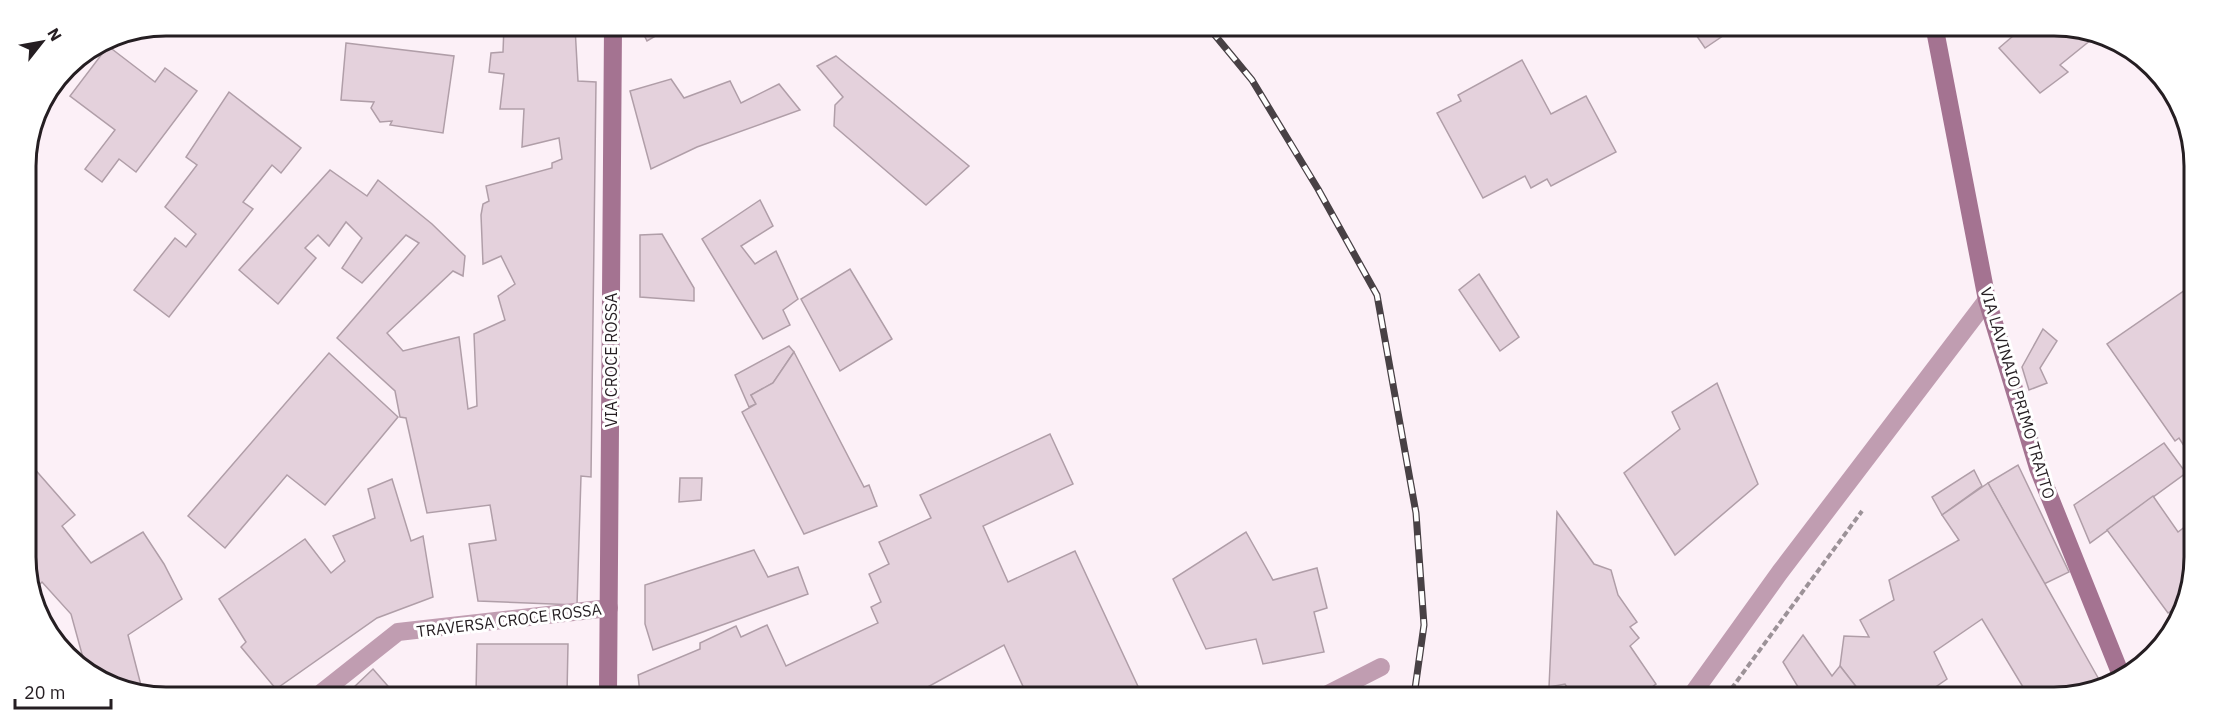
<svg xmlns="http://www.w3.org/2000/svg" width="2220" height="723" font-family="'IBM Plex Sans',sans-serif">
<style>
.building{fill:#e4d1dc;stroke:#b09ea8;stroke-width:1.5}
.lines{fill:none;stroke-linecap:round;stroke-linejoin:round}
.path{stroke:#9c9298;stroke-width:4;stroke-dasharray:6 3;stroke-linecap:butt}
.lane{stroke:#c09db1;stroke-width:18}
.street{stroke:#c09db1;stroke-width:18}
.secondary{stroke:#a47391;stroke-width:18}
.rail-casing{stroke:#484145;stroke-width:7}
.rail{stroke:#fff;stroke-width:4.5;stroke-dasharray:14;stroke-linecap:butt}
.labels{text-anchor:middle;stroke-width:6;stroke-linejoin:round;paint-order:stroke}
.street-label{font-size:16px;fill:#251e22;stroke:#fff}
.rim{fill:none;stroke:#251e22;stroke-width:3}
</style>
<rect width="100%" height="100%" fill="#fcf0f7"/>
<!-- building -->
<g class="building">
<polygon points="504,26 575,27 578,81 596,82 591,477 581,476 577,605 478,601 469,544 496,540 490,505 427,513 406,418 400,417 395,391 337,338 419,243 406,235 362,283 342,268 362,238 346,222 329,246 318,235 305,248 316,258 278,304 239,270 330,170 367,196 378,180 432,224 465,256 463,276 453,271 387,333 403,351 459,337 468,409 477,406 474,334 505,320 498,296 515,284 501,256 483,264 481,215 483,204 489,201 486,186 552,168 552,163 562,159 559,138 522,147 524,109 500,109 504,74 489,72 491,53 503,52"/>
<polygon points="640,27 671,27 647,41"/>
<polygon points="1692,29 1733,29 1705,48"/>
<polygon points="2020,30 2091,30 2097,35 2060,65 2068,72 2040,93 1999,48"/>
<polygon points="346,43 454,56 443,133 390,125 392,121 380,122 371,108 374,102 341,100"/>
<polygon points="108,46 155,82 165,68 197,91 136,172 119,159 102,182 85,169 115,130 70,96"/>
<polygon points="836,56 969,166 926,205 834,126 835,105 843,97 817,66"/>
<polygon points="1522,60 1551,114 1586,96 1616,152 1551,186 1547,179 1531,188 1525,176 1483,198 1437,113 1461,101 1458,95"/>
<polygon points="671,79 684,98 730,81 741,103 779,84 800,110 697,147 651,169 630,91"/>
<polygon points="229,92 301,148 281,173 272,165 243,202 253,209 169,317 134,290 175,238 186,247 196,234 165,207 197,165 186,157"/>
<polygon points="760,200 773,226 741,246 755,264 776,251 798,299 783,310 790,325 763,339 702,239"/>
<polygon points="662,234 694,288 694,301 640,297 640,235"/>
<polygon points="850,269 892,339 840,371 801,299"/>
<polygon points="1479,274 1519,337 1500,351 1459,290"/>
<polygon points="2191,286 2190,455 2179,438 2175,441 2107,344"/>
<polygon points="2043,329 2057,341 2040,368 2047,383 2029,390 2022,367"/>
<polygon points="789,346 794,352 773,383 751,395 756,404 749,407 735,375"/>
<polygon points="794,352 864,487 869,485 877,506 804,534 742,412 756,404 751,395 773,383"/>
<polygon points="329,353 398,417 325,505 287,475 225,548 188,516"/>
<polygon points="1717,383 1758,484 1675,555 1624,473 1680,429 1672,412"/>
<polygon points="1050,434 1073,484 983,526 1008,582 1075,551 1142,695 1027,695 1004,645 915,694 719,694 716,688 703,694 640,694 638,675 700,649 700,643 736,626 741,637 767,625 786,666 878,623 871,607 881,602 869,574 889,564 879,542 931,518 920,495"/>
<polygon points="2164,443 2186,473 2090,543 2074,505"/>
<polygon points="2018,465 2069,572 2044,584 1988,483"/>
<polygon points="32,466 75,515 62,526 91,563 143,532 164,564 182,599 128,635 143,693 129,693 85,665 71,614 42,582 32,592 28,584 28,470"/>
<polygon points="1974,470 1982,486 1942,515 1932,497"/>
<polygon points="680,478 702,478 701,500 679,502"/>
<polygon points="392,479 411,541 423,536 433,597 377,618 276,689 241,647 246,642 219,599 305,539 331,573 345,561 333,536 375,518 368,489"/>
<polygon points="1988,483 2101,683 2063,697 2029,697 1982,619 1934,652 1947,679 1921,697 1872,697 1867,689 1861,693 1840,666 1844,636 1869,637 1860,620 1894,600 1889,580 1959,540 1942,515"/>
<polygon points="2153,496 2178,532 2190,523 2190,594 2185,601 2168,613 2107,530"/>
<polygon points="1557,512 1594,564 1611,570 1618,595 1637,622 1630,627 1639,638 1630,646 1656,684 1640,696 1573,696 1565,684 1549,687"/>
<polygon points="1246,532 1273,580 1317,568 1327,608 1314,612 1324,652 1263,664 1256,639 1206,649 1173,579"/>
<polygon points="754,550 768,577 798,567 808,594 653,650 645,624 645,585"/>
<polygon points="1803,635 1832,676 1840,666 1861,693 1855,697 1804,697 1783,662"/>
<polygon points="477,644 568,644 567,694 476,693"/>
<polygon points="373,669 394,693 356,693 352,689"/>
</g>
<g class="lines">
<!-- path -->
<polyline class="path" points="1726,696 1862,511"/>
<!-- lane -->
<g class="lane">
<polyline points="1326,695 1381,667"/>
<polyline points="1691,696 1780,572 1987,300"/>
</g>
<!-- street -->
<polyline class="street" points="321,693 398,632 609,608"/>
<!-- secondary -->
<g class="secondary">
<polyline points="1935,30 1987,300 2038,468 2121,675"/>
<polyline points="608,694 613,27"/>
</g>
<!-- rail casing -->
<g class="rail-casing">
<polyline id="rail" points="1209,28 1252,80 1318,189 1377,295 1416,513 1424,625 1414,696"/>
</g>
<!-- rail -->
<use href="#rail" class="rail"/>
</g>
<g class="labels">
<!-- street labels -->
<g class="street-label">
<text transform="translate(611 360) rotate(-90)" y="6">VIA CROCE ROSSA</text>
<text transform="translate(2018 393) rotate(73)" y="6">VIA LAVINAIO PRIMO TRATTO</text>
<text transform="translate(509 620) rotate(-7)" y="6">TRAVERSA CROCE ROSSA</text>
</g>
</g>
<!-- crop -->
<path d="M0 0H2220V723H0ZM166 36H2054A130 130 0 0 1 2184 166V557A130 130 0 0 1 2054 687H166A130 130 0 0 1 36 557V166A130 130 0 0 1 166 36Z" fill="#fff" fill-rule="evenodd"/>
<path class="rim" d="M166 36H2054A130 130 0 0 1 2184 166V557A130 130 0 0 1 2054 687H166A130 130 0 0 1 36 557V166A130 130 0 0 1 166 36Z"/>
<!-- north arrow -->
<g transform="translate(42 42) rotate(59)" stroke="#ffffff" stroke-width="4.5" paint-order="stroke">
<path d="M0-4.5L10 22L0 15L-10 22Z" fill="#251e22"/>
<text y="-9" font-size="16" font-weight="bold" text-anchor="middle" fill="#251e22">N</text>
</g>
<!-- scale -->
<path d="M15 699v9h96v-9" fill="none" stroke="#251e22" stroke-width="3"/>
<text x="24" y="699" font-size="18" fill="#251e22" stroke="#ffffff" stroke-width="4.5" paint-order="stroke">20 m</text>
</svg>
